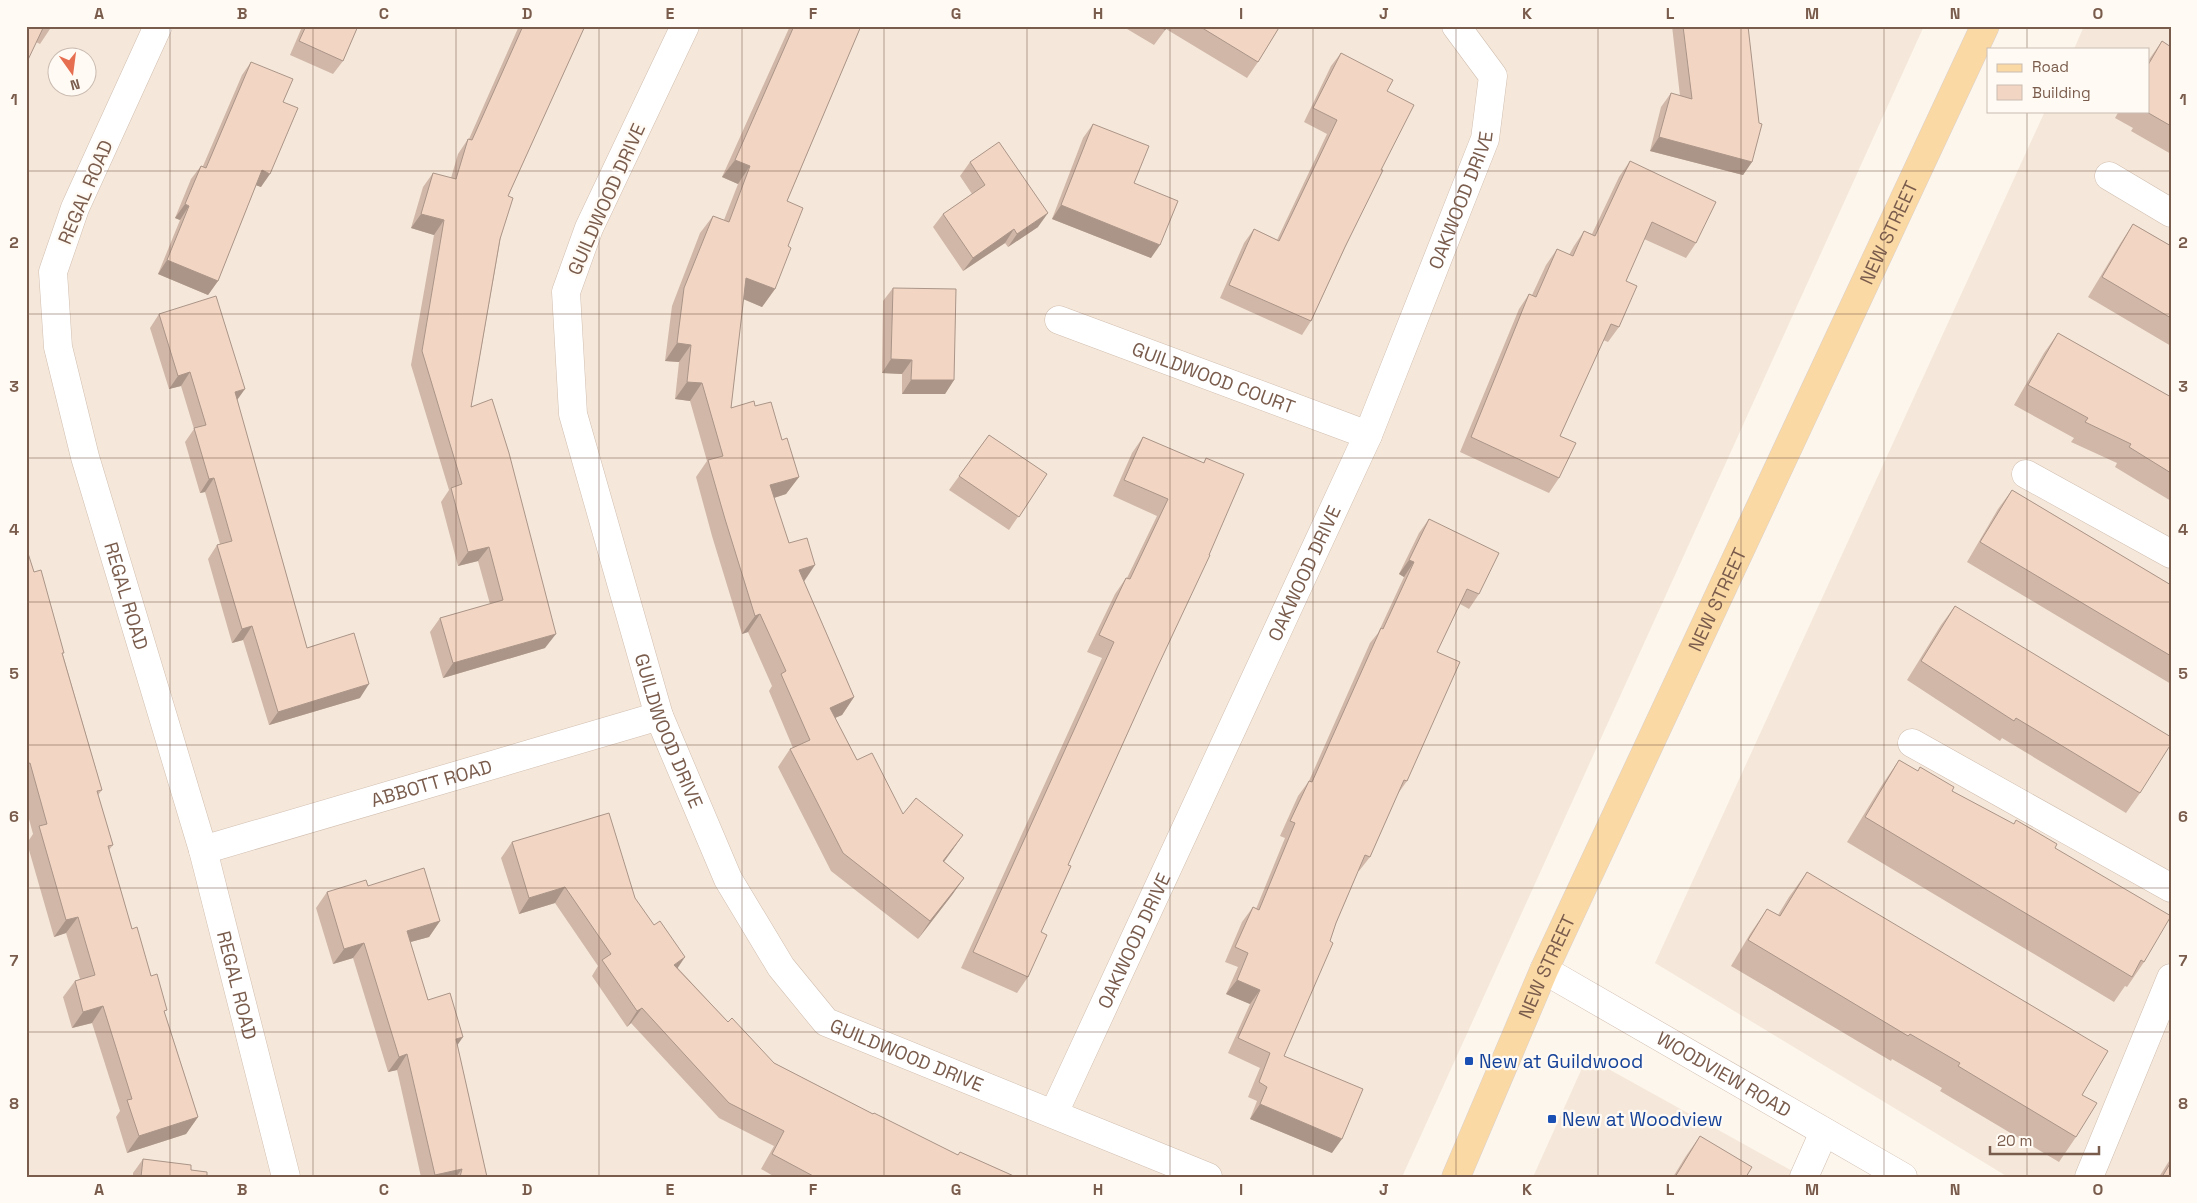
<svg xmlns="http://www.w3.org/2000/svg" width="2197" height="1203" font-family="'Space Grotesk',sans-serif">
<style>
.residential{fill:#f5e8da;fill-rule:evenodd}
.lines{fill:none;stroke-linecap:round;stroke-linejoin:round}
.minor-casing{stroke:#d1beb0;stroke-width:29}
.major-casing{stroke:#dad1cd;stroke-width:29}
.minor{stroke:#fff;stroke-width:28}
.major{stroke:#fbd9a5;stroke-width:28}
.wall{fill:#d1b7a8}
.shaded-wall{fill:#aa9588}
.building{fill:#f3d5c3;stroke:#aa9588}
.grid{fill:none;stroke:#7a5c4d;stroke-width:1;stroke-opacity:0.55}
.transit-dot{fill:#1a4fb4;stroke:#fffaf3;stroke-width:2}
.labels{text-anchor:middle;stroke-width:4.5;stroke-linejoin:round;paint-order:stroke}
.street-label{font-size:19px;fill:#7a5c4d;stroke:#fffaf3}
.transit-label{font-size:19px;fill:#164399;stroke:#fffaf3;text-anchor:start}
.neatline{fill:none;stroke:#7a5c4d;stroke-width:2}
.grid-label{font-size:16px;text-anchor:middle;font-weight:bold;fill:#7a5c4d}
</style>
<rect width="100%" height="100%" fill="#fdf6ec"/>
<!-- residential -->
<g class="residential">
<path d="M26 26H1924L1402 1177H26ZM58 58H88V88H58Z"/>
<polygon points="2084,26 2171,26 2171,1177 2008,1177 1655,963 2045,111 2148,111 2148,49 2074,49"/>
<polygon points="1587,1057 1803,1177 1533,1177"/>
</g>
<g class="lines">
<!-- minor casing -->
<g class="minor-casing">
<g id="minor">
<path id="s1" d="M158 26 75 208 53 272 58 347 85 457 203 850 286 1177"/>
<path id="s2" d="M685 26 589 228 566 292 573 414 659 716 728 879 781 967 826 1022 1208 1177"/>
<polyline points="2109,176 2171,213"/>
<path id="s3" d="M1059 320 1368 435"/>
<polyline points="2026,474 2171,554"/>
<polyline points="1912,743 2171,888"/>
<path id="s4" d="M203 850 659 716"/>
<path id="s5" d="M1544 970 1903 1177"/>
<path id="s6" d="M1054 1113 1368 435 1485 139 1493 76 1456 26"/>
<polyline points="1804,1177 1824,1132"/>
<polyline points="2089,1177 2171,978"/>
</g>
</g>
<!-- major casing -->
<g class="major-casing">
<g id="major">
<path id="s7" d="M1456 1177 1544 970 1985 26"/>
</g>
</g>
<!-- minor -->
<use href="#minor" class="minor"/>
<!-- major -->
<use href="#major" class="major"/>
</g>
<!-- wall -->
<g class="wall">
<polygon points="26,26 52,26 40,44 36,42"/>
<polygon points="300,26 358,26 343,61 333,74 290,55 302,27"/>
<polygon points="519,26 585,26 508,196 471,407 545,648 443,678 430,632 440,618 490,604 478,561 458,566 441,502 449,490 411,365 434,235 411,228 423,187 433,173 451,178 458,154 468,139 469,139"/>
<polygon points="790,26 861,26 787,201 788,246 775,289 762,307 743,299 731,408 755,406 782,440 799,477 786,494 774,498 789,543 804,582 854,697 842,715 835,718 857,760 903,814 963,835 944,862 964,878 952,895 918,939 831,871 778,767 790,749 793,748 769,691 772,686 748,632 742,634 712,536 696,477 707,461 690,401 675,399 679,362 665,361 672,306 700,233 713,216 724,220 738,184 722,177"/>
<polygon points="1122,26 1280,26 1258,62 1247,78 1166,29 1154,45"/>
<polygon points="1672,26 1748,26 1752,162 1743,175 1650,151 1661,107 1671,93 1680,96"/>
<polygon points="2162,41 2171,47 2171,154 2131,131 2133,128 2115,118 2119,111 2148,111 2148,61"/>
<polygon points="1341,53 1387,91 1381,170 1311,321 1302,335 1220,298 1244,243 1254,229 1277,240 1327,134 1304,122 1331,66"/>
<polygon points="251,62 283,102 261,187 256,185 218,281 208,295 158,274 180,220 175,218 191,179 201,166 203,166 242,75"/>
<polygon points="1093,124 1134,183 1151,258 1052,219 1083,138"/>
<polygon points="1630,161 1696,243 1686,258 1644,239 1626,281 1619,327 1608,342 1603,340 1560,436 1559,478 1549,493 1460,452 1519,309 1529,294 1532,295 1546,265 1557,249 1569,255 1574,246 1584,231 1592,234 1619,177"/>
<polygon points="970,162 1038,227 1008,247 1005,243 963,271 933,227 943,214 972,194 960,176"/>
<polygon points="2133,224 2171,246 2171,346 2088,297 2120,244"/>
<polygon points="893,288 954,380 945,394 902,394 902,374 882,373 883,301"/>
<polygon points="159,314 237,400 307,648 360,698 269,725 243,640 232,643 208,559 217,545 220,544 205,492 200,493 185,442 194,429 181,386 169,389 150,328"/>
<polygon points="2058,333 2171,397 2171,501 2115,467 2117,463 2071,442 2074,438 2014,405 2044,353"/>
<polygon points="989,435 1047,474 1009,530 949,490"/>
<polygon points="1143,437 1203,463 1206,458 1157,668 1068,865 1041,932 1028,977 1017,993 961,968 1102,658 1087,652 1115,594 1126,578 1127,578 1157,516 1113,496 1132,453"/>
<polygon points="2012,490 2171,585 2171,684 1967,562 1998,509"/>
<polygon points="1429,519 1479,594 1469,609 1460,604 1437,652 1407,781 1397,795 1370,857 1359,871 1358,871 1336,923 1284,1056 1332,1153 1250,1119 1257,1101 1248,1097 1260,1068 1228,1053 1250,1004 1226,994 1238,967 1225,962 1242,922 1253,907 1256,909 1285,838 1280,836 1298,796 1309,781 1370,643 1378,633 1404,577 1399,574 1419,533"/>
<polygon points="26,547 34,572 63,655 102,790 98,795 113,845 109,850 132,929 151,976 165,1014 198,1117 186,1134 127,1153 116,1117 120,1111 92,1023 72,1028 63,997 75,981 80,979 66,933 54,937 27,843 33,834 26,808"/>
<polygon points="1955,606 2140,793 2126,813 2002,738 2000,741 1907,680 1941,625"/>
<polygon points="1899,760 1952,791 2055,848 2144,962 2127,987 2125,986 2114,1002 1847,842 1882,785"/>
<polygon points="512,842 635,898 678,968 728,1022 774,1063 873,1114 958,1155 960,1152 1016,1177 775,1177 761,1169 774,1146 719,1118 631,1023 627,1027 592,976 598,966 555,903 519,914 501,858"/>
<polygon points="1807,872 2082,1095 2076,1137 2059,1162 1940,1091 1942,1088 1892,1059 1891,1061 1731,966 1750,934 1767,909 1778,915 1789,897"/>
<polygon points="368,886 440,921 429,937 410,942 428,1000 457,1045 487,1177 421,1177 397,1070 388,1072 353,958 333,964 316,908 327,892"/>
<polygon points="1700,1136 1746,1177 1673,1177 1686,1156"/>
<polygon points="2171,1158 2171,1177 2159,1177"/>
<polygon points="143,1159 191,1170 207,1177 133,1177 133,1173"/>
</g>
<!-- shaded-wall -->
<g class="shaded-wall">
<polygon points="1659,137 1752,162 1743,175 1650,151"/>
<polygon points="735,160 750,166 738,184 722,177"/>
<polygon points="262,170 270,174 261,187 253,184"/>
<polygon points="185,204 189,206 180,220 175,218"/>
<polygon points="1061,205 1160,245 1151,258 1052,219"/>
<polygon points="1048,213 1038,227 1008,247 1017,234"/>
<polygon points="421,214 444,220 434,235 411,228"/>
<polygon points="1014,229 1005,243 963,271 973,258"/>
<polygon points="167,260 218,281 208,295 158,274"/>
<polygon points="746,278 775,289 762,307 734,295"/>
<polygon points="677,343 691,345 679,362 665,361"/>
<polygon points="891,359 912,360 902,374 882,373"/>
<polygon points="190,372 181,386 169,389 178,376"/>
<polygon points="911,380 954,380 945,394 902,394"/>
<polygon points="687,382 702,383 690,401 675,399"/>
<polygon points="245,389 235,403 235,392"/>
<polygon points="799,477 786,494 758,503 770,485"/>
<polygon points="214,478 205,492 200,493 209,479"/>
<polygon points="489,547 478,561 458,566 468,552"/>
<polygon points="1409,560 1414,562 1404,577 1399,574"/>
<polygon points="815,565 803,583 799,570"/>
<polygon points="760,614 748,632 742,634 755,616"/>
<polygon points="252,626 243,640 232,643 242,629"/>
<polygon points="556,634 545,648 443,678 453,663"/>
<polygon points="369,684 360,698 269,725 278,712"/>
<polygon points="854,697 842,715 818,725 830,708"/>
<polygon points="963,835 951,852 931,879 943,861"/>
<polygon points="964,878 952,895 918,939 930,921"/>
<polygon points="565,887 555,903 519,914 529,898"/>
<polygon points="78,917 66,933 54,937 66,920"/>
<polygon points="440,921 429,937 396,946 407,931"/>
<polygon points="364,943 353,958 333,964 344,949"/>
<polygon points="685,957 675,972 674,965"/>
<polygon points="1237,980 1260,990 1250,1004 1226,994"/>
<polygon points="103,1006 92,1023 72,1028 83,1012"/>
<polygon points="642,1008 631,1023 627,1027 637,1011"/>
<polygon points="463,1037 452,1053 456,1039"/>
<polygon points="407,1054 397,1070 388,1072 399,1057"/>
<polygon points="1260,1104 1342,1139 1332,1153 1250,1119"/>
<polygon points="198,1117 186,1134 127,1153 139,1136"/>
<polygon points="462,1169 456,1177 434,1177 435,1175"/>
</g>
<!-- building -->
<g class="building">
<polygon points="26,26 44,26 26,64"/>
<polygon points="306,26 358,26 343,61 299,41"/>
<polygon points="523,26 585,26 508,196 513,198 500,239 471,407 492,399 509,453 556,634 453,663 440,618 503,600 489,547 468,552 451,488 462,484 422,351 444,220 421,214 433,173 456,179 468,139 472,140"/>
<polygon points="794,26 861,26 787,201 803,208 788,246 791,248 775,289 746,278 731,408 754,401 755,406 771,402 782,440 787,438 799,477 770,485 789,543 807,538 815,565 799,570 854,697 830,708 857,760 872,753 903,814 916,798 963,835 943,861 964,878 930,921 843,853 790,749 810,740 781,674 786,671 760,614 755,616 725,519 708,460 723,456 702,383 687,382 691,345 677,343 684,288 713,216 729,222 750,166 735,160"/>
<polygon points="1160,26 1167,26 1165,30"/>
<polygon points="1199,26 1280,26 1258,62"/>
<polygon points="1683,26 1748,26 1759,123 1762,124 1752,162 1659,137 1671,93 1692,99"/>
<polygon points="2162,41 2171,47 2171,126 2145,111 2148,111 2148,65"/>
<polygon points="1341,53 1393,80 1387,91 1414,105 1381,170 1383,170 1345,247 1311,321 1229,285 1254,229 1279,241 1337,120 1313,108"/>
<polygon points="251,62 293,79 283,102 298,108 270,174 262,170 218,281 167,260 189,206 185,204 201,166 206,168"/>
<polygon points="1093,124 1149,146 1134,183 1178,201 1160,245 1061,205"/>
<polygon points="999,142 1048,213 1017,234 1014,229 973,258 943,214 985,185 970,162"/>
<polygon points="1630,161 1716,202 1696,243 1652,222 1626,281 1637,286 1619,327 1611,324 1560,436 1576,443 1559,478 1471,437 1529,294 1536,297 1557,249 1573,256 1584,231 1595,236"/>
<polygon points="2133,224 2171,246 2171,318 2102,277"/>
<polygon points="893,288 956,289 954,380 911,380 912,360 891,359"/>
<polygon points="216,296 245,389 235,392 307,648 354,633 369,684 278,712 252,626 242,629 217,545 232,541 214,478 209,479 194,428 206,425 190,372 178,376 159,314"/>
<polygon points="2058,333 2171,397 2171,473 2129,447 2131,444 2085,422 2088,418 2028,385"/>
<polygon points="989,435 1047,474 1019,517 959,476"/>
<polygon points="1143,437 1204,463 1206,458 1244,474 1209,555 1210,555 1157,668 1068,865 1071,866 1041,932 1047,935 1028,977 973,952 1114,642 1099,635 1126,578 1130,579 1168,499 1124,480"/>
<polygon points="2012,490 2171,585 2171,656 1980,542"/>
<polygon points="1429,519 1499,553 1479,594 1467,589 1437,652 1460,662 1407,781 1404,780 1370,857 1365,855 1336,923 1330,941 1333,943 1284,1056 1363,1089 1342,1139 1260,1104 1267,1087 1259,1082 1270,1053 1238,1038 1260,990 1237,980 1248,953 1235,947 1253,907 1259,910 1295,823 1290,821 1309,781 1312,782 1381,628 1383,629 1414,562 1409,560"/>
<polygon points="26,547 34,572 41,570 64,653 62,653 102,790 97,791 113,845 108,846 132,929 137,927 151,976 157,974 167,1010 164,1011 198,1117 139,1136 127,1100 132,1099 103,1006 83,1012 75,981 95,975 78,917 66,920 39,826 47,824 30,763 26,764"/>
<polygon points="1955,606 2171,737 2171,744 2140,793 2016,718 2014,721 1921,661"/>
<polygon points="1899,760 1918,771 1920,767 1954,787 1952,791 2014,824 2016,820 2057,844 2055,848 2171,916 2144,962 2141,960 2132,977 1865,817"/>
<polygon points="609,813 635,898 654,925 660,921 685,957 674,965 728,1022 732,1018 774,1063 873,1114 874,1113 958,1155 960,1152 1016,1177 815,1177 772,1154 784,1131 729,1103 642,1008 637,1011 602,960 611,954 565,887 529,898 512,842"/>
<polygon points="424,868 440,921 407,931 428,1000 450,993 463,1037 456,1039 487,1177 460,1177 462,1169 435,1175 407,1054 399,1057 364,943 344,949 327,892 366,880 368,886"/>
<polygon points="1807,872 2108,1051 2082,1095 2097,1103 2076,1137 1958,1066 1960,1063 1910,1034 1908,1036 1748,940 1767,909 1780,916"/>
<polygon points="1700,1136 1752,1167 1746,1177 1675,1177"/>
<polygon points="143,1159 191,1165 191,1170 207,1172 207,1177 141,1177"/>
<polygon points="2171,1162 2171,1177 2162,1177"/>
</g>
<!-- grid -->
<path class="grid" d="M170 26V1177M313 26V1177M456 26V1177M599 26V1177M742 26V1177M884 26V1177M1027 26V1177M1170 26V1177M1313 26V1177M1456 26V1177M1598 26V1177M1741 26V1177M1884 26V1177M2027 26V49M2027 111V1177M26 171H2171M26 314H2171M26 458H2171M26 602H2171M26 745H2171M26 888H2171M26 1032H2171"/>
<!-- markers -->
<g class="transit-dot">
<rect x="1464" y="1056" width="10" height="10" rx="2.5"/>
<rect x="1547" y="1114" width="10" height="10" rx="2.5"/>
</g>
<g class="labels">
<!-- street labels -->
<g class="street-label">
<text transform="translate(85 192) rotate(-67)" y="7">REGAL ROAD</text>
<text transform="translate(606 199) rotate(-66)" y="7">GUILDWOOD DRIVE</text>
<text dy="7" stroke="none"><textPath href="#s6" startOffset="1000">OAKWOOD DRIVE</textPath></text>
<text dy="7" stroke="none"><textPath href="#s7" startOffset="1039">NEW STREET</textPath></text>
<text dy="7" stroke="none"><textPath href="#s3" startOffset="165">GUILDWOOD COURT</textPath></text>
<text dy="7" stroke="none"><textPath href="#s6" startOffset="595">OAKWOOD DRIVE</textPath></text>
<text dy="7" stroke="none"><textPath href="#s1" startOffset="601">REGAL ROAD</textPath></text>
<text dy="7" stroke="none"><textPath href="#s7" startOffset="634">NEW STREET</textPath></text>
<text dy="7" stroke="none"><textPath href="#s2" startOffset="745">GUILDWOOD DRIVE</textPath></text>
<text dy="7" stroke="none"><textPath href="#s4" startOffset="238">ABBOTT ROAD</textPath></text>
<text dy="7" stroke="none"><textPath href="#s6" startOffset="190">OAKWOOD DRIVE</textPath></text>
<text dy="7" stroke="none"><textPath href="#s7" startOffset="229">NEW STREET</textPath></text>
<text dy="7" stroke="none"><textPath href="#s1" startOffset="1006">REGAL ROAD</textPath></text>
<text dy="7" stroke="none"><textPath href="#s2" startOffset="1166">GUILDWOOD DRIVE</textPath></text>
<text dy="7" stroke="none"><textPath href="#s5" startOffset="208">WOODVIEW ROAD</textPath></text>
</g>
<!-- transit labels -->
<g class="transit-label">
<text x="1479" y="1068">New at Guildwood</text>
<text x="1562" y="1126">New at Woodview</text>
</g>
</g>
<!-- border -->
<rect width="2197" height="1203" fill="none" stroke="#fffaf3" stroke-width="55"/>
<!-- legend -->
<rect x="1987" y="48" width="162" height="65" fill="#fffaf3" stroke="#cabbb1"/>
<rect x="1997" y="64" width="25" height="8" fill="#fbd9a5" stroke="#cabbb1"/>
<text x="2032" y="72" font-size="15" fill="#7a5c4d">Road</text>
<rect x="1997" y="85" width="25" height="15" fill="#f3d5c3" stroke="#cabbb1"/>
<text x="2032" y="98" font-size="15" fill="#7a5c4d">Building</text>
<!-- north arrow -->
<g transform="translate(72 72) rotate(166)"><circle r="24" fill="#fffaf3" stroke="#cabbb1"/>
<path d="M0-4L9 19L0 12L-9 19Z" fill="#e76f51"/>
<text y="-8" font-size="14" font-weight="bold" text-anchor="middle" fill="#7a5c4d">N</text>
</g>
<!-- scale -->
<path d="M1990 1146v8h109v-8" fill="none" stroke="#7a5c4d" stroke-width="2.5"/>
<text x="1997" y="1146" font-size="15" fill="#7a5c4d" stroke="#fffaf3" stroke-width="4" paint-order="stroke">20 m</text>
<rect x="28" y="28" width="2142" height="1148" class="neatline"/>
<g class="grid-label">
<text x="99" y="19">A</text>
<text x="242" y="19">B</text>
<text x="384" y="19">C</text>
<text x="527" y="19">D</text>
<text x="670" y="19">E</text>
<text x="813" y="19">F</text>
<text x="956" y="19">G</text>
<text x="1098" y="19">H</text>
<text x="1241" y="19">I</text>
<text x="1384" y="19">J</text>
<text x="1527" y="19">K</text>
<text x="1670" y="19">L</text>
<text x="1812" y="19">M</text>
<text x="1955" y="19">N</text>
<text x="2098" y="19">O</text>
<text x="14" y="105">1</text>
<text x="2183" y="105">1</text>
<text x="14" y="248">2</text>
<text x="2183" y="248">2</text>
<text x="14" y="392">3</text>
<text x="2183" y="392">3</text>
<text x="14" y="535">4</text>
<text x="2183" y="535">4</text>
<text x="14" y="679">5</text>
<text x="2183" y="679">5</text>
<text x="14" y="822">6</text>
<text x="2183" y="822">6</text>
<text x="14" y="966">7</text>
<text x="2183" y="966">7</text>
<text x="14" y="1109">8</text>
<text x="2183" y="1109">8</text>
<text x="99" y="1195">A</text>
<text x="242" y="1195">B</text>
<text x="384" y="1195">C</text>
<text x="527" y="1195">D</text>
<text x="670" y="1195">E</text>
<text x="813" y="1195">F</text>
<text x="956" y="1195">G</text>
<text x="1098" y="1195">H</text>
<text x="1241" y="1195">I</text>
<text x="1384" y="1195">J</text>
<text x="1527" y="1195">K</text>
<text x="1670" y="1195">L</text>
<text x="1812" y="1195">M</text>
<text x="1955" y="1195">N</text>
<text x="2098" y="1195">O</text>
</g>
</svg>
